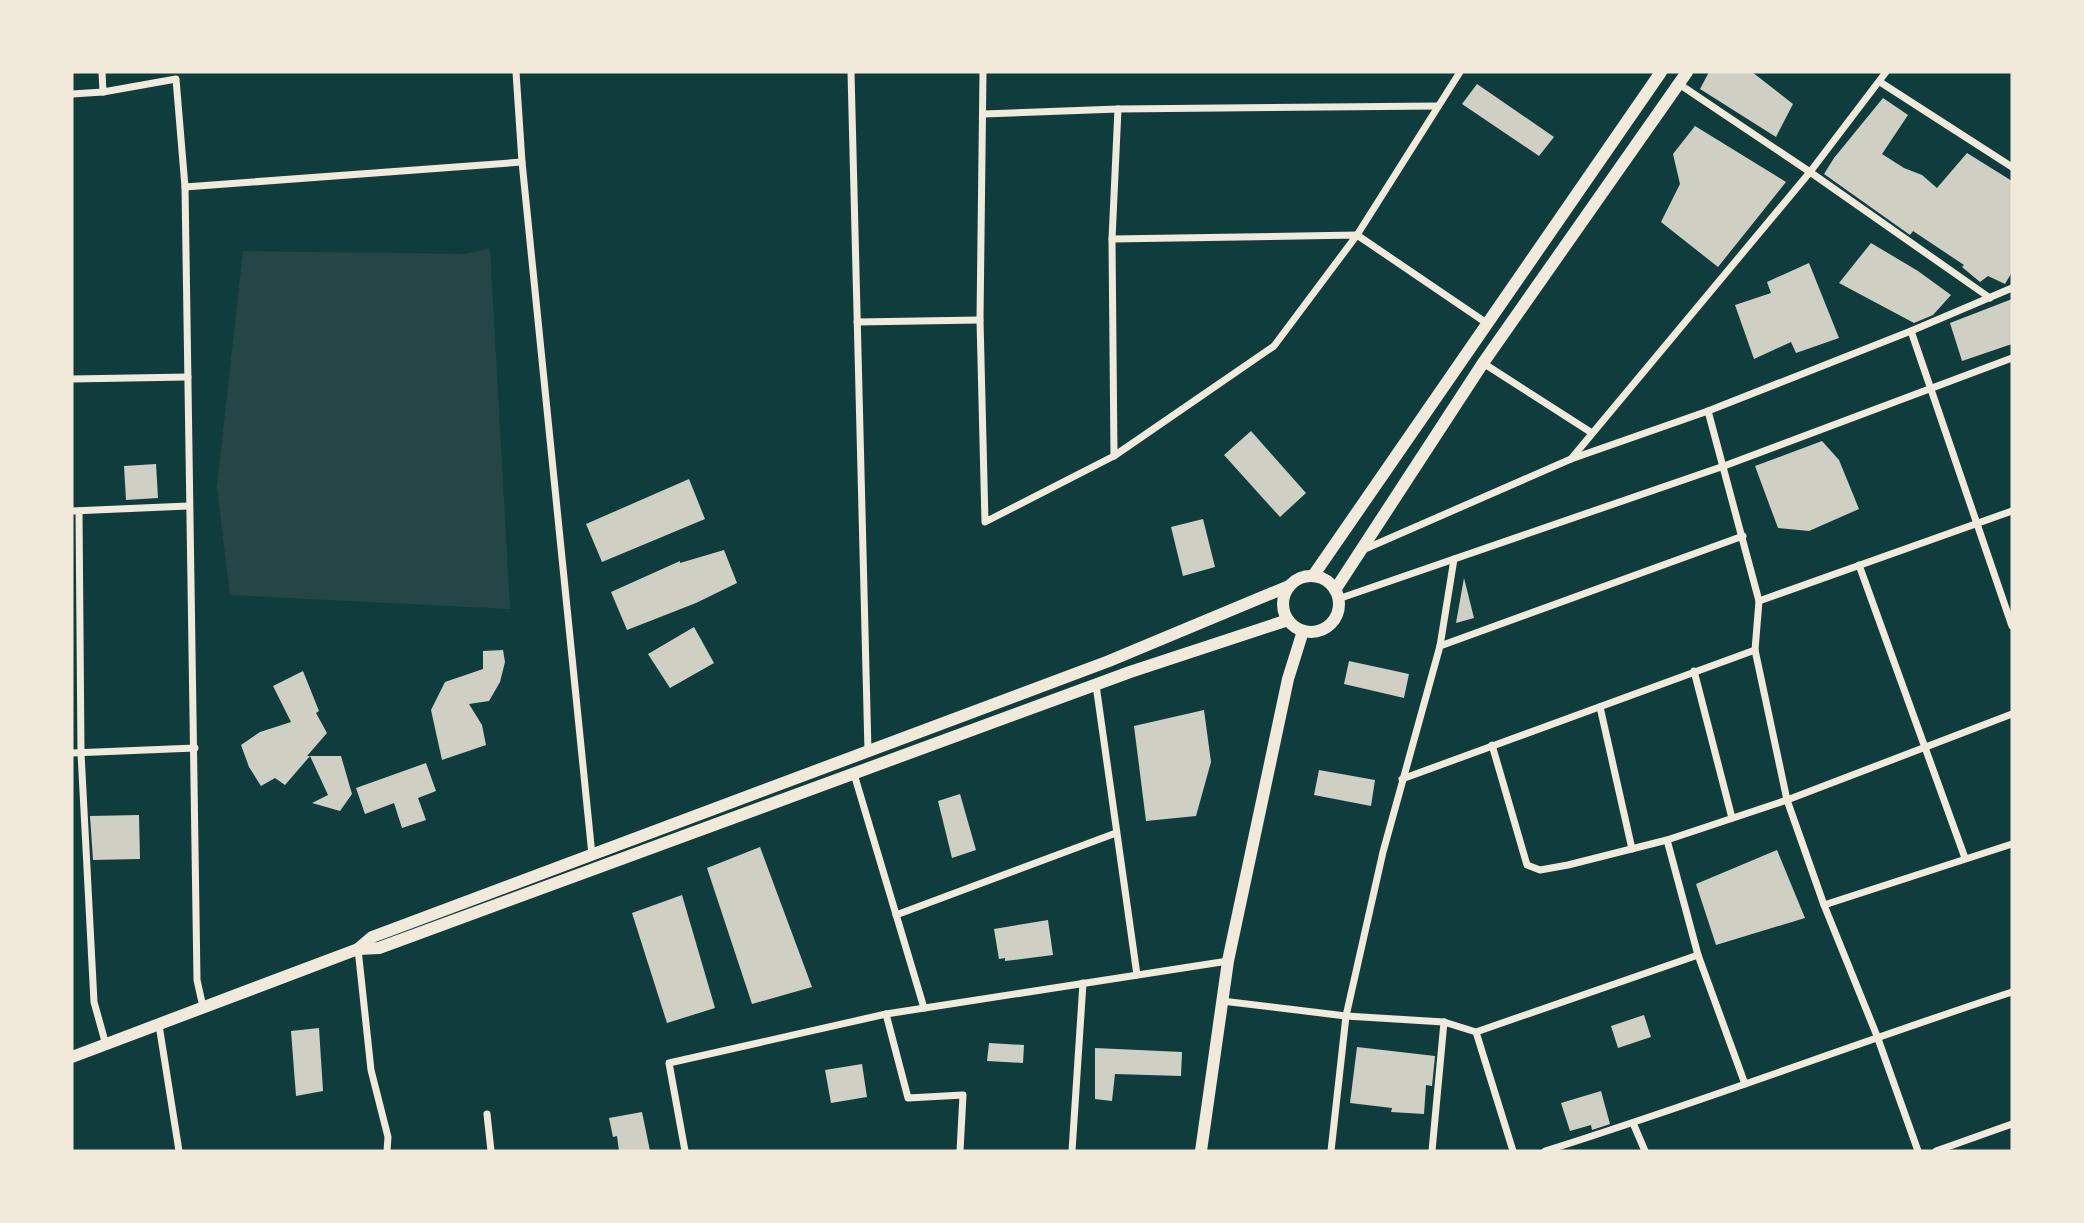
<svg xmlns="http://www.w3.org/2000/svg" width="2084" height="1223" font-family="'Public Sans',sans-serif">
<style>
.green{fill:#244646}
.building{fill:#cfcfc3}
.lines{fill:none;stroke-linecap:round;stroke-linejoin:round}
.minor{stroke:#f1e9da;stroke-width:7}
.primary{stroke:#f1e9da;stroke-width:12}
</style>
<rect width="100%" height="100%" fill="#0f3d3e"/>
<!-- green -->
<polygon class="green" points="490,248 510,609 230,595 217,487 243,251 466,254"/>
<!-- building -->
<g class="building">
<polygon points="1709,72 1752,72 1793,104 1776,137 1700,89"/>
<polygon points="1477,84 1554,137 1539,156 1462,104"/>
<polygon points="1883,98 1908,115 1882,154 1904,168 1922,175 1937,188 1967,153 2012,181 2012,272 2005,284 1988,276 1980,282 1962,267 1964,265 1913,231 1910,235 1824,174 1834,158"/>
<polygon points="1695,126 1786,182 1718,267 1661,222 1680,184 1673,154"/>
<polygon points="1871,243 1918,271 1951,295 1933,315 1914,323 1839,283"/>
<polygon points="1809,263 1839,338 1796,353 1791,342 1754,359 1735,305 1771,293 1767,282"/>
<polygon points="2012,299 2012,344 1962,361 1950,323"/>
<polygon points="1251,431 1306,493 1280,517 1224,455"/>
<polygon points="1822,441 1839,460 1859,509 1809,531 1778,528 1755,466"/>
<polygon points="156,464 158,498 126,500 124,466"/>
<polygon points="689,479 705,519 602,562 586,524"/>
<polygon points="1203,519 1215,567 1183,576 1171,527"/>
<polygon points="724,550 737,583 696,603 627,630 611,592 680,561 680,563"/>
<polygon points="1464,578 1474,618 1456,623"/>
<polygon points="694,627 714,663 670,688 648,654"/>
<polygon points="503,650 505,662 500,682 489,701 469,704 482,725 486,745 442,760 431,710 445,682 483,669 483,651"/>
<polygon points="1349,661 1409,674 1404,698 1344,684"/>
<polygon points="303,671 319,711 316,713 327,733 307,756 341,756 352,794 340,811 312,803 328,795 310,756 285,785 275,778 261,786 249,767 241,745 260,732 291,722 273,686"/>
<polygon points="1204,710 1211,762 1196,816 1146,821 1134,726"/>
<polygon points="426,763 436,791 418,798 426,820 402,828 394,803 365,814 356,788"/>
<polygon points="1319,770 1375,780 1371,806 1314,795"/>
<polygon points="960,794 976,850 952,858 938,801"/>
<polygon points="139,815 140,859 93,860 90,816"/>
<polygon points="760,847 812,987 752,1004 707,868"/>
<polygon points="1777,850 1805,918 1716,945 1696,884"/>
<polygon points="682,895 715,1008 667,1023 632,913"/>
<polygon points="1048,920 1053,955 1005,961 1005,958 999,959 994,929"/>
<polygon points="1644,1015 1651,1037 1618,1048 1611,1026"/>
<polygon points="319,1028 323,1091 296,1096 291,1031"/>
<polygon points="989,1043 1024,1045 1023,1063 987,1061"/>
<polygon points="1357,1047 1435,1056 1432,1086 1426,1085 1424,1114 1391,1112 1392,1108 1350,1103"/>
<polygon points="1095,1048 1182,1052 1181,1076 1115,1074 1112,1101 1095,1099"/>
<polygon points="862,1064 867,1097 831,1103 825,1070"/>
<polygon points="1601,1091 1610,1124 1592,1130 1591,1125 1570,1131 1561,1103"/>
<polygon points="642,1112 650,1151 619,1151 617,1136 613,1137 609,1118"/>
</g>
<g class="lines">
<!-- minor -->
<g class="minor">
<polyline points="102,72 103,92 176,79 185,187 197,980 203,1007"/>
<polyline points="516,72 522,162"/>
<polyline points="851,72 868,751"/>
<polyline points="983,72 980,320 985,522 1114,456 1274,346 1357,235 1460,72"/>
<polyline points="1880,82 2012,167"/>
<polyline points="1679,84 1810,172 1990,298"/>
<polyline points="72,94 103,92"/>
<polyline points="984,114 1118,109 1438,106"/>
<polyline points="185,187 522,162 592,855"/>
<polyline points="1112,239 1118,109"/>
<polyline points="857,322 980,320"/>
<polyline points="1911,331 2012,626"/>
<polyline points="1483,363 1592,433"/>
<polyline points="72,379 188,377"/>
<polyline points="1708,411 1759,601 1755,650 1787,800 1824,905 1877,1036 1918,1151"/>
<polyline points="1114,456 1112,239 1357,235 1488,324"/>
<polyline points="1571,459 1810,172 1886,72"/>
<polyline points="72,511 188,506"/>
<polyline points="79,511 81,753 94,1002 106,1045"/>
<polyline points="1365,549 1571,459 1708,411 1911,331 2012,288"/>
<polyline points="1859,565 1965,858"/>
<polyline points="1338,599 1724,466 2012,358"/>
<polyline points="1759,601 2012,511"/>
<polyline points="1440,646 1743,536"/>
<polyline points="1694,671 1732,818"/>
<polyline points="1096,685 1137,975"/>
<polyline points="1600,707 1632,849"/>
<polyline points="1492,745 1527,865 1540,870 1568,865 1667,840"/>
<polyline points="72,753 195,748"/>
<polyline points="854,774 924,1008"/>
<polyline points="1402,779 1755,650"/>
<polyline points="1824,905 2012,844"/>
<polyline points="896,915 1116,833"/>
<polyline points="358,949 371,1070 388,1137 387,1151"/>
<polyline points="1222,1001 1346,1016 1444,1022 1476,1032 1698,955"/>
<polyline points="886,1014 908,1098 963,1095 960,1151"/>
<polyline points="159,1025 179,1151"/>
<polyline points="1476,1032 1513,1151"/>
<polyline points="1745,1084 1698,955 1667,840 1787,800 2012,714"/>
<polyline points="487,1114 491,1151"/>
<polyline points="1633,1123 1645,1151"/>
<polyline points="685,1151 669,1063 886,1014 1228,961"/>
<polyline points="1072,1151 1083,983"/>
<polyline points="1331,1151 1346,1016 1383,852 1440,646 1454,559"/>
<polyline points="1432,1151 1444,1022"/>
<path d="M1545 1151C1702 1102 1856 1043 2012 992"/>
<polyline points="1936,1151 2012,1124"/>
</g>
<!-- primary -->
<g class="primary">
<circle cx="1311" cy="604" r="28"/>
<polyline points="1313,576 1661,72"/>
<polyline points="1335,590 1483,363 1687,72"/>
<polyline points="358,949 372,937 1109,661 1289,586"/>
<polyline points="72,1057 358,949 379,948 1130,672 1288,620"/>
<polyline points="1201,1151 1228,961 1288,679 1303,631"/>
</g>
</g>
<!-- border -->
<rect width="2084" height="1223" fill="none" stroke="#f1e9da" stroke-width="147"/>
</svg>
